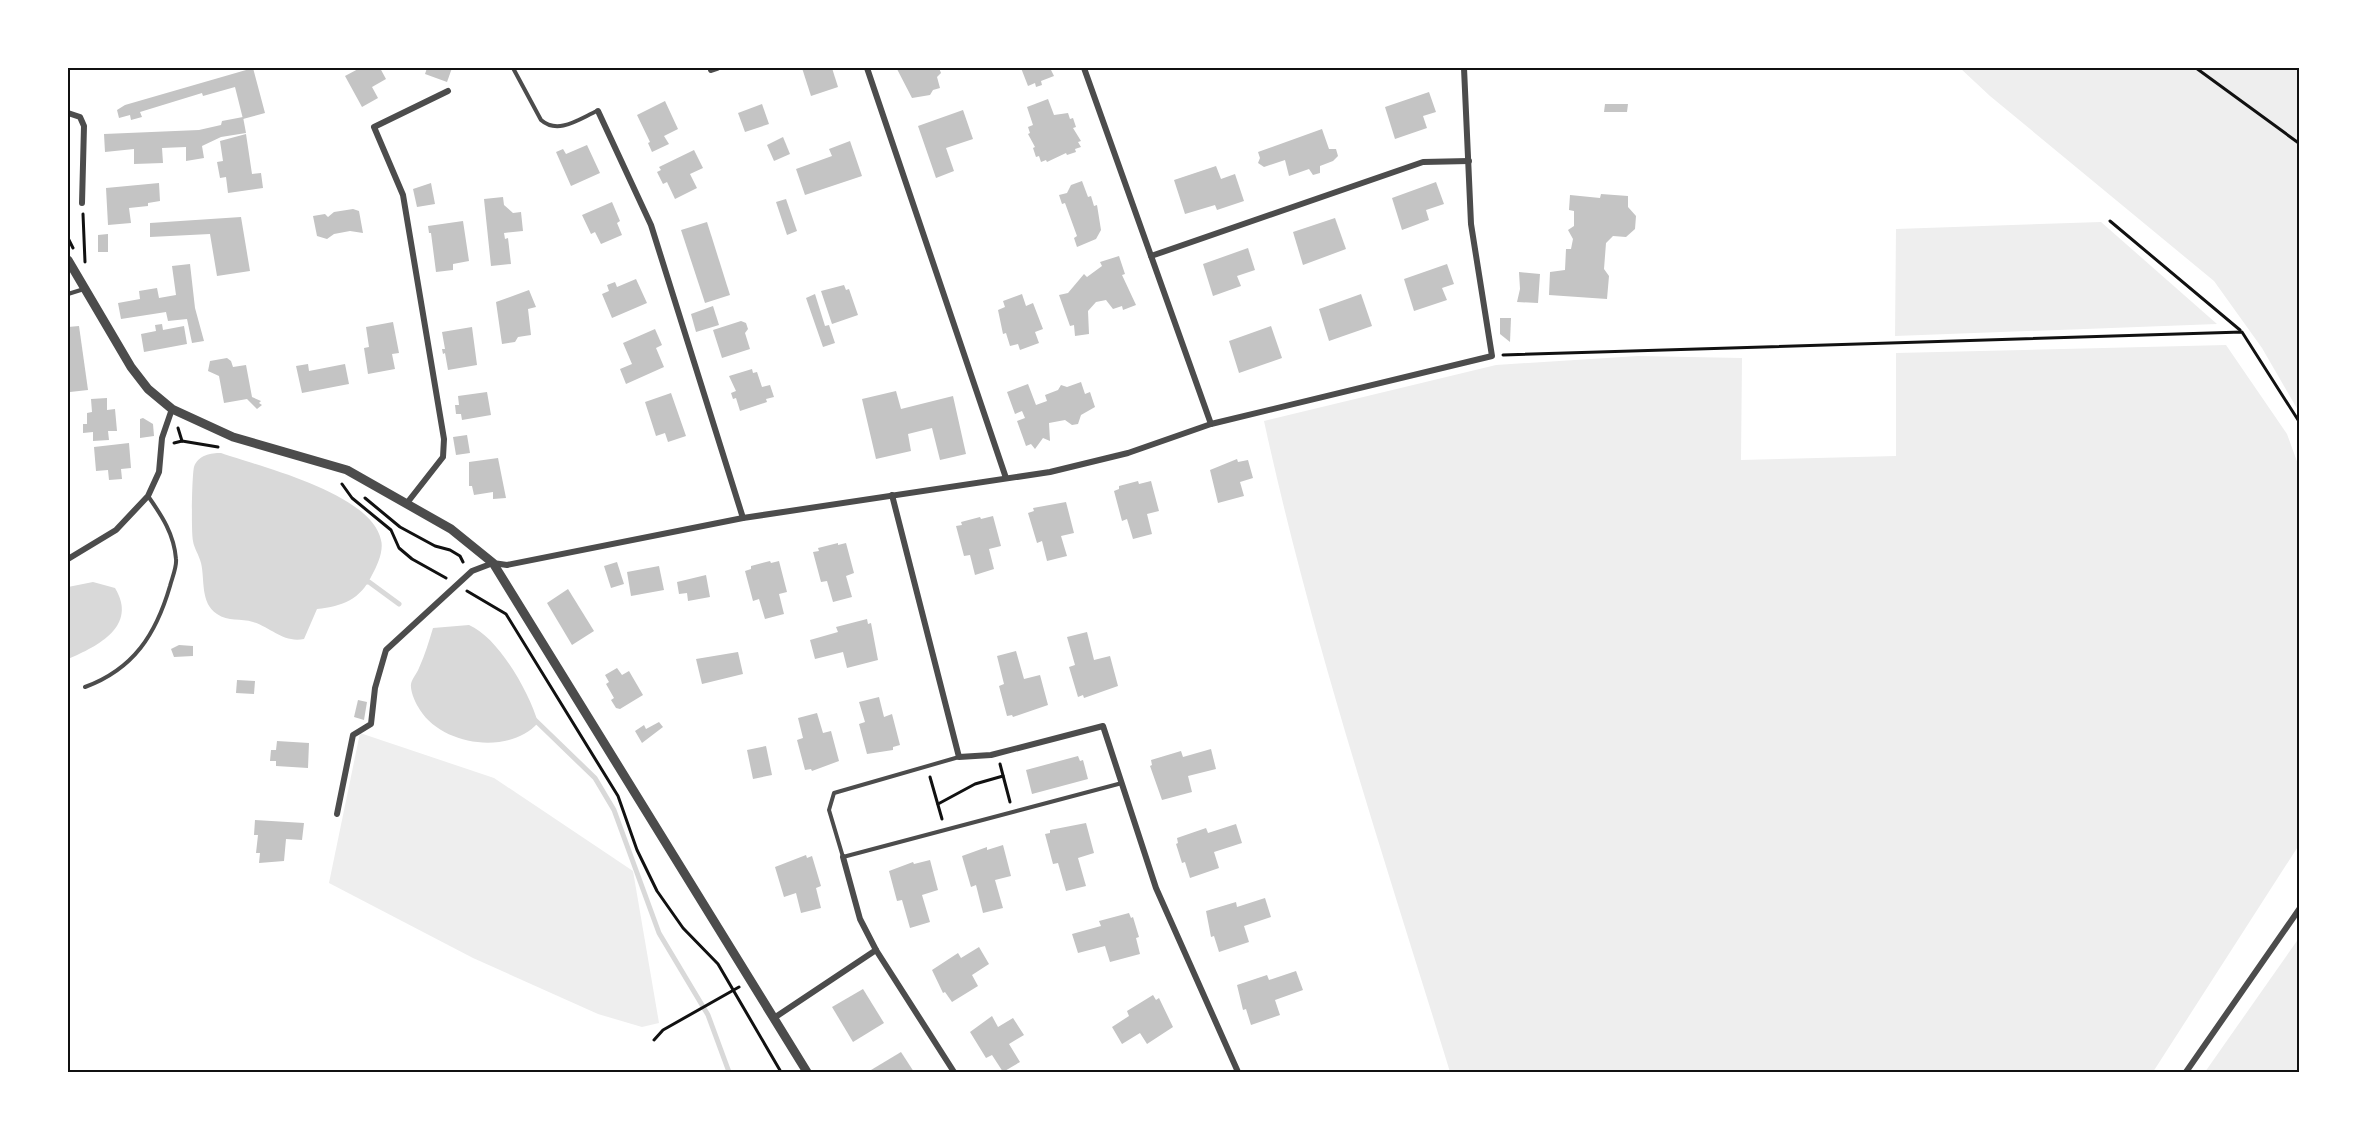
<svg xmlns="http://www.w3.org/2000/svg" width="2367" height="1140" font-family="'Source Sans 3',sans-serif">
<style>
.green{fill:#eee}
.water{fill:#d9d9d9}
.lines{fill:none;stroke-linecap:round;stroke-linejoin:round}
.stream{stroke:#d9d9d9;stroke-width:5}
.building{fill:#c4c4c4}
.path{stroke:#111;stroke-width:3}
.service{stroke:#4c4c4c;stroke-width:4}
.minor{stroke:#4c4c4c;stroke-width:6}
.tertiary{stroke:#4c4c4c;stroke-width:9}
.neatline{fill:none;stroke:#111;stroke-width:2}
</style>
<rect width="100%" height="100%" fill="#fff"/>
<!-- green -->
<g class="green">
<polygon points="1960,68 2299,68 2299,412 2262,348 2214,281 1990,96"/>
<polygon points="2101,222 2217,324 1895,336 1896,229"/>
<path d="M2226 345 2287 434 2299 467V845L2153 1072H1450C1384 857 1312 642 1264 421L1496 365 1638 356 1742 358 1741 460 1896 456V353Z"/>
<polygon points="360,733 494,778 633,871 659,1023 642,1027 598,1014 473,958 329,883"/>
<polygon points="2299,938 2299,1072 2205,1072"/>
</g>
<!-- water -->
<g class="water">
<path d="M221 453C261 467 371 493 381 540 384 551 377 566 372 575 360 600 343 606 317 609L304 639C283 643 272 628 253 622 241 618 228 622 217 614 200 603 205 579 201 563 199 555 194 548 193 541 191 532 192 475 194 467 198 455 211 453 221 453Z"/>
<path d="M93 582 115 588C138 626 98 646 68 659V587Z"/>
<path d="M469 625C498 637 530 693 538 723 509 755 443 746 420 710 416 704 410 692 411 684 412 679 417 673 419 668 425 655 429 641 433 628Z"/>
</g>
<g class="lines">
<!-- stream -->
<g class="stream">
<polyline points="363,582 369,582 399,604"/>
<polyline points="534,719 595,778 614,810 659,933 708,1015 729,1072"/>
</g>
</g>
<!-- building -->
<g class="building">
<rect x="172" y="68" width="22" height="2"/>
<polygon points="253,68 265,113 243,119 235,87 203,96 202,93 140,112 142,117 131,120 130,115 119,118 117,110 125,105"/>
<polygon points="360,68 380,68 386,79 372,87 378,98 362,107 345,76"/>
<polygon points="427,68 452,68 447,82 425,74"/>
<polygon points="802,68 832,68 838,87 811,96"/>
<polygon points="939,68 941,73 937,77 940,88 933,90 930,95 912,98 897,69"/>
<polygon points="1021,68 1050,68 1054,76 1041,81 1042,85 1036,87 1035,83 1028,86"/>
<polygon points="1429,92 1436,112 1423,116 1427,128 1395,139 1385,107"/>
<polygon points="1048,99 1054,115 1068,113 1070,119 1073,118 1076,127 1073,128 1081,141 1078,142 1081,147 1075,149 1076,152 1067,155 1066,153 1047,162 1046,160 1041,162 1039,156 1036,157 1033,148 1035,147 1028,134 1030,133 1028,127 1033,125 1027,107"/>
<polygon points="665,101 678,129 664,136 669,144 652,152 648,143 650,142 637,115"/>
<polygon points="762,104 769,124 745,132 738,113"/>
<polygon points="1605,104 1628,104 1627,112 1604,112"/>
<polygon points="963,110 973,139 946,148 954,171 936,178 918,126"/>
<polygon points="243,117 246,133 221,137 202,146 204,158 186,161 186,147 162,148 163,163 134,164 134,149 105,152 104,134 199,130 221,125 222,121"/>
<polygon points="1322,129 1329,149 1336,149 1338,156 1333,161 1320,166 1320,173 1313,175 1309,169 1289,176 1285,160 1264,167 1258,163 1260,158 1258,152"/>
<polygon points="246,134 252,174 261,173 263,188 228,193 226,177 220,178 217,162 223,161 220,141"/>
<polygon points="783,137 790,154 774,161 767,145"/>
<polygon points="850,141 862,176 805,195 796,169 832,156 829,149"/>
<polygon points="587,145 600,173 571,186 556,152 563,149 566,154"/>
<polygon points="694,150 703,168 690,174 697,188 675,199 667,182 663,184 657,172 661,170 659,167"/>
<polygon points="1216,166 1221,179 1235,174 1244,201 1217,210 1215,205 1185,214 1174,180"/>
<polygon points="1082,181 1088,197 1091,196 1094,206 1097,205 1101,230 1096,239 1077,247 1074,238 1077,236 1065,203 1062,204 1059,195 1067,193 1071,185"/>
<polygon points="1436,182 1444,204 1426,210 1429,220 1402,230 1392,198"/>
<polygon points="159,183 160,201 148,203 148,206 129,208 131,223 108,225 106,188"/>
<polygon points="431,183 435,204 417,207 413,189"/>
<polygon points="1601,194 1628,196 1628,207 1636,216 1635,229 1626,237 1613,236 1606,243 1604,269 1609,276 1607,299 1549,295 1550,272 1565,270 1566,249 1571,249 1573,239 1568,230 1574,226 1574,211 1569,210 1570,195 1600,198"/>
<polygon points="503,197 504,205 513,213 521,212 523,231 504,233 505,239 508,238 511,264 491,266 484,199"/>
<polygon points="786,199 797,231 787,235 776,202"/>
<polygon points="612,202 620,221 617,223 622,235 601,244 595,232 591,234 582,215"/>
<polygon points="353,209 359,211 363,233 350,231 334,234 327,239 317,236 313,216 325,214 328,217 334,212"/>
<polygon points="241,217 250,271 217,276 210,234 150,237 150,223"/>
<polygon points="1335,218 1346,249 1303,265 1293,232"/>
<polygon points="463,221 469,261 453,264 453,270 436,272 431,233 429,233 428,226"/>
<polygon points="707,222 730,295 705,303 681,230"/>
<polygon points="108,234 108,252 98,252 98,235"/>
<polygon points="1248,248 1255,270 1237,276 1241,286 1213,296 1203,264"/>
<polygon points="1119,256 1125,274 1122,275 1136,305 1123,310 1122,306 1113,309 1106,300 1096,302 1088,311 1089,334 1075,336 1074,325 1070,326 1059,295 1068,293 1084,274 1087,277 1102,266 1100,262"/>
<polygon points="190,264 195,308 204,341 192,343 187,319 168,321 166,312 121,319 118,303 140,299 139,291 157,288 159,298 176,295 172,266"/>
<polygon points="1447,264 1454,284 1442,288 1447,300 1414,311 1404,279"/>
<polygon points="1519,272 1540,274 1538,303 1517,302 1520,289"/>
<polygon points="636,279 647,303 612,318 602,294 609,291 607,285 615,282 617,287"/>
<polygon points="844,285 846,290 849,289 858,315 832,324 821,291"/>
<polygon points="529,290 536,307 528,309 531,335 518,337 515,342 502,344 496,302"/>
<polygon points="815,294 825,326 829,325 835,343 823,347 806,298"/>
<polygon points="1022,294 1026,306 1033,303 1043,329 1035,332 1039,343 1020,350 1018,344 1010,346 1006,333 1003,334 998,310 1005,307 1003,301"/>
<polygon points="1361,294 1372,326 1329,341 1319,309"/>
<polygon points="713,306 719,325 696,332 691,314"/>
<polygon points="1500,318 1511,318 1510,342 1500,334"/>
<polygon points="741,321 746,323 748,329 745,333 750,349 722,358 713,330"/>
<polygon points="393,322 399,353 392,354 395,369 368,374 364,348 369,347 366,327"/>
<polygon points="162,324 163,330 184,326 187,344 144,352 141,334 156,331 155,325"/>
<polygon points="79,326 88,390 70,392 68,327"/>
<polygon points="1271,326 1282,358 1239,373 1229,341"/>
<polygon points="472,327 477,365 448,370 445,353 443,354 442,349 445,349 442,332"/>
<polygon points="655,329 662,345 656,348 664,367 626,384 620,369 632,364 623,343"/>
<polygon points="227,358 231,361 233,367 246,365 252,397 261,401 259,403 262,405 257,409 247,399 224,403 219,376 208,371 210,361"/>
<polygon points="308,364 309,371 345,364 349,384 302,393 296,366"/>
<polygon points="752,369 753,373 757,372 762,387 770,385 774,397 766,399 767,402 740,411 736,398 733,399 731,393 736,391 729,376"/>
<polygon points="1081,382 1085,394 1090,392 1095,407 1081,415 1078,424 1072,425 1065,420 1049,423 1050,441 1043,438 1035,449 1031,444 1026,446 1017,421 1025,418 1022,411 1015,414 1007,392 1028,384 1036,405 1047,401 1045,395 1058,390 1061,385 1067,387"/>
<polygon points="896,391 901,409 953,396 966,454 940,460 932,428 908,434 911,451 876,459 862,399"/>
<polygon points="487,392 491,415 462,420 461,414 456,414 455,405 459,405 458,396"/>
<polygon points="671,393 686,436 668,442 665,433 656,436 645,402"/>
<polygon points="107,398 107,410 115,409 117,431 108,431 109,440 93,441 93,432 83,433 83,424 87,424 87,413 92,412 91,399"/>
<polygon points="143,418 153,424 154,436 140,438 140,419"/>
<polygon points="467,435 470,453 456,455 453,437"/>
<polygon points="129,443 131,468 121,469 122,479 109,480 108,470 96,471 94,447"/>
<polygon points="498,458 506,498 493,499 493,492 474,495 472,486 469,486 469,462"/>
<polygon points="1237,459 1238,462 1248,460 1253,478 1240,482 1244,496 1218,503 1210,470"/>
<polygon points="1138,481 1139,484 1151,481 1159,511 1147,514 1152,534 1133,539 1127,519 1122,521 1114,491 1119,489 1119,486"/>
<polygon points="1066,502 1074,533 1061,536 1067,556 1047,561 1042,541 1037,543 1028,513 1034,511 1033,508"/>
<polygon points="993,516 1001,546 989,549 994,569 975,575 970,555 964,556 956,526 962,525 961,522 980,517 981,519"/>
<polygon points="838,543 838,545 846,543 854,573 846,576 852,597 833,602 827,581 821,582 813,552 819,551 818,548"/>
<polygon points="770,561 771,563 779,561 787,592 779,594 784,614 765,619 759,599 753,601 745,571 751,569 751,566"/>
<polygon points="617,562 624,584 611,588 604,566"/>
<polygon points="659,566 664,590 631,596 627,572"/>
<polygon points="706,575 710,597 688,601 687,593 679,594 677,582"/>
<polygon points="568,589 594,631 572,645 547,603"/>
<polygon points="867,619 868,624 871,623 878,660 847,668 843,652 815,659 810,640 838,632 836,627"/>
<polygon points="1087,632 1094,660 1110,656 1118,686 1084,698 1083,695 1078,697 1069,667 1075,665 1067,637"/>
<polygon points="179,645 193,646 193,656 174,657 171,649"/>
<polygon points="1016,651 1024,679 1040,675 1048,705 1013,717 1012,715 1007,716 999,686 1004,684 997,656"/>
<polygon points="738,652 743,674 702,684 696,659"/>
<polygon points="617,668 622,675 629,671 643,695 620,709 616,708 611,700 614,698 606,684 609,682 605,675"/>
<polygon points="237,680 255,681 254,694 236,693"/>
<polygon points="879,697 884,717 892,714 900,745 893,747 893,750 867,754 859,724 865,722 859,702"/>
<polygon points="358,700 367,702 364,720 354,717"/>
<polygon points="817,713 823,733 831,731 839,761 812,771 811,769 805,770 797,740 803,738 798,718"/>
<polygon points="659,722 663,727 642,743 635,731 644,725 646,729"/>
<polygon points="277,741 309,743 308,768 276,766 276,761 270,761 271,750 276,750"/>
<polygon points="766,746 772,775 753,779 747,750"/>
<polygon points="1211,749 1216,769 1188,776 1192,792 1162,800 1150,766 1152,765 1151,760 1181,751 1183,757"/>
<polygon points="1078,756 1080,761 1083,760 1088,779 1032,794 1026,770"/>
<polygon points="255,820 304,823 302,840 286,839 284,861 259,863 260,853 256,853 258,835 254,835"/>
<polygon points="1086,823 1094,853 1078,858 1086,886 1066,891 1058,863 1053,864 1045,834 1050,833 1050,830"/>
<polygon points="1236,824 1242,843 1214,852 1219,868 1190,878 1185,862 1182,863 1176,844 1178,843 1177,838 1206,828 1208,833"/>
<polygon points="1003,845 1011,876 995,880 1003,908 983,913 976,885 971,887 962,856 987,847 987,850"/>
<polygon points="806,855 807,858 812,856 821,886 816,888 821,908 801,913 796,893 784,897 775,867"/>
<polygon points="930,860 938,890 922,895 930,922 910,928 902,900 897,901 889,871 913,862 914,864"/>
<polygon points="1265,898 1271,917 1244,926 1249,942 1219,952 1214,936 1211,937 1206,911 1236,902 1237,907"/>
<polygon points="1129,913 1131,918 1133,917 1139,937 1136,938 1140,954 1110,962 1105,946 1078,953 1072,934 1101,926 1099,921"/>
<polygon points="979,947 989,964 972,975 978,986 952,1002 945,992 943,993 932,970 958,953 961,958"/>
<polygon points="1296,971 1303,990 1275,1000 1280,1015 1251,1025 1246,1009 1243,1010 1237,985 1267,975 1269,980"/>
<polygon points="863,989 884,1023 853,1042 832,1007"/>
<polygon points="1153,995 1156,1000 1159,998 1173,1027 1147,1044 1140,1033 1122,1044 1112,1027 1129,1016 1127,1011"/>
<polygon points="992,1016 998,1027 1013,1018 1024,1035 1009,1044 1020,1062 1003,1072 992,1055 986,1058 970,1032"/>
<polygon points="901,1052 914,1072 872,1072 871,1070"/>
</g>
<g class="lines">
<!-- path -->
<g class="path">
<polyline points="2196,68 2300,144"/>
<polyline points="83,214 85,262"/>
<polyline points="2110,221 2240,330"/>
<polyline points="68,238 73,248"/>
<polyline points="1503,355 2242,332 2300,423"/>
<polyline points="178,428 182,441"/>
<polyline points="174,443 182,441 218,447"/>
<polyline points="342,484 352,498 391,530 399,548 412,559 446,578"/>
<polyline points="365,498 400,527 435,546 450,550 460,556 463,562"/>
<polyline points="467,591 506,614 618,796 637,850 657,891 683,928 718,964 781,1072"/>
<polyline points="1000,764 1010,802"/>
<polyline points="930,777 942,819"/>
<polyline points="938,804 975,784 1003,776"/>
<polyline points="654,1040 663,1030 739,987"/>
</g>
<!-- service -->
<g class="service">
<path d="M513 68 541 120C558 135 579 119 597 111"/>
<polyline points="68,294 84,289"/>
<path d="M85 687C134 669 156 634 170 586 172 578 177 567 176 559 174 534 162 516 148 496"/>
<polyline points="959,757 834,793 829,810 843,857 1122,783"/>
</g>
<!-- minor -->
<g class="minor">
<polyline points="867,68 1006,478"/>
<polyline points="1084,68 1211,424"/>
<polyline points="711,70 717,68"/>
<polyline points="598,111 651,225 743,518"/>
<polyline points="68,113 80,117 84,126 82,203"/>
<polyline points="1151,256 1423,162 1469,161"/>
<polyline points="892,495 959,757 991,755 1103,726 1156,888 1238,1072"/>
<polyline points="407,503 443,457 444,439 403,195 374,127 448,91"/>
<polyline points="68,559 116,530 148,496 159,472 162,438 172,409"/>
<polyline points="337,814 353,735 371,724 375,688 386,650 472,571 493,563 507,565 743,518 1050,472 1128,453 1211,424 1492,356 1471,224 1464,68"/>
<polyline points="843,857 860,919 876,950 954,1072"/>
<polyline points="774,1018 876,950"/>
<polyline points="2186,1072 2300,908"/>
</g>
<!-- tertiary -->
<polyline class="tertiary" points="68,260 131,367 148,389 172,409 233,437 347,470 451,529 493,563 807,1072"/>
</g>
<!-- border -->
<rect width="2367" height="1140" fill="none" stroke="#ffffff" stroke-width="138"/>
<rect x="69" y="69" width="2229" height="1002" class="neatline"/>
</svg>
